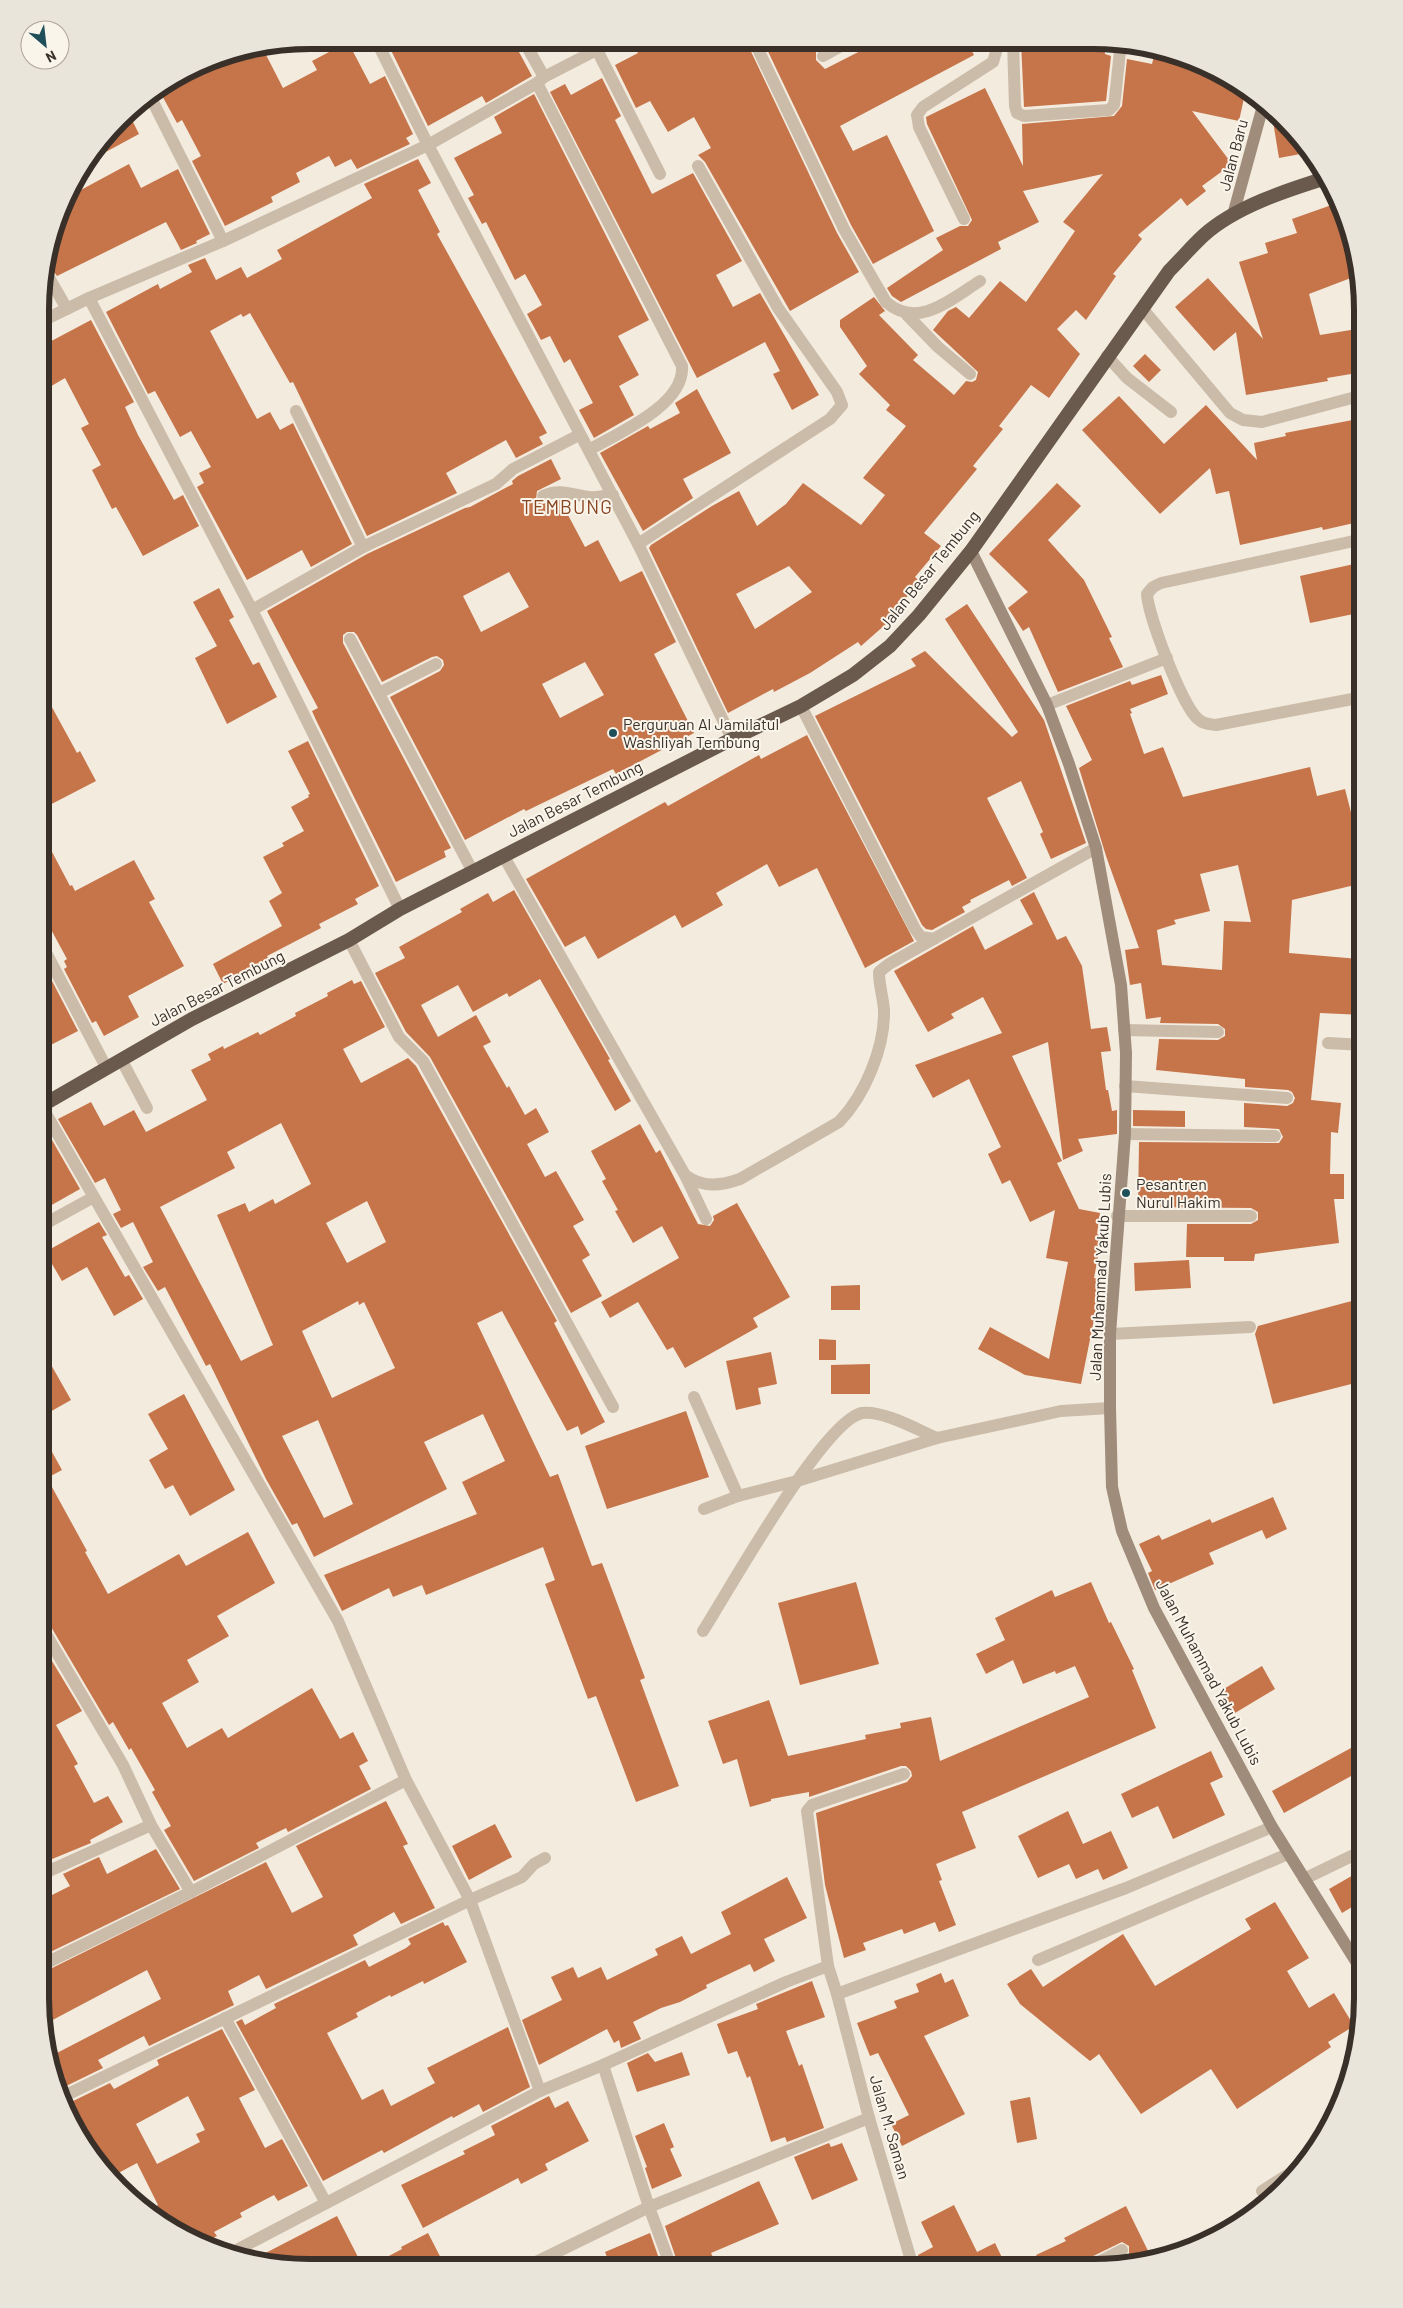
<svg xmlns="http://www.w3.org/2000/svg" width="1403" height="2308" font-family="Barlow,sans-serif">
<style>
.building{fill:#c67449;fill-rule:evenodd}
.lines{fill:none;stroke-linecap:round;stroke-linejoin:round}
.service{stroke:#cbbcaa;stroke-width:12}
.minor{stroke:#cbbcaa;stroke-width:12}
.tertiary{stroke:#cbbcaa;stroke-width:12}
.secondary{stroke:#9f8c7b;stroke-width:12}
.trunk{stroke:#6a5a4e;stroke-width:14}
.poi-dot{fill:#1f505a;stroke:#faf5eb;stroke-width:2}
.labels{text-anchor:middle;stroke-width:4;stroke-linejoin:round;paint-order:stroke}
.street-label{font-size:16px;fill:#383029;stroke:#faf5eb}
.poi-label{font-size:16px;fill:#383029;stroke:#faf5eb;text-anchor:start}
.quarter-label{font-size:19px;letter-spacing:1px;fill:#884522;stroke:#faf5eb}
.rim{fill:none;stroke:#383029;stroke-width:6}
</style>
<rect width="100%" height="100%" fill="#f3ebde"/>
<!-- building -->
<g class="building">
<polygon points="386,40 513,41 532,76 486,103 482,96 428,126"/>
<polygon points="631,41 746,41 837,233 859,272 790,311 705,162 698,155 711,148 694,117 668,132 650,101 636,108 615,65 638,53"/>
<polygon points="763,41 811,41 816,52 816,60 825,69 878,42 967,42 974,55 840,126 853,151 887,135 934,231 873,264 851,225"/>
<polygon points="348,42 370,84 385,76 413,134 406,138 410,144 357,169 351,159 335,167 329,156 296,173 300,182 271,197 273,202 225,226 192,161 201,156 182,120 177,123 159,90 207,60 263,49 283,88 317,70 312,61"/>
<polygon points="1021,42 1104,42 1105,54 1111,56 1106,101 1024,107"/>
<path d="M1154 56 1190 64 1191 59 1197 61 1246 89 1239 121 1192 111 1232 164 1202 186 1206 191 1187 206 1181 198 1138 235 1142 239 1113 274 1116 276 1086 320 1076 310 1057 329 1080 354 1049 398 1031 385 999 426 1003 429 973 466 977 469 924 533 941 546 915 577 919 581 886 624 861 646 858 642 810 673 774 692 773 689 728 713 649 548 651 545 712 506 739 491 757 526 786 504 803 483 861 525 885 495 863 478 906 426 886 410 890 405 859 374 867 366 840 327V320L874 297 885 311 879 315 918 355 913 360 954 395 966 381 972 382 976 380 978 372 933 330 948 311 956 307 969 318 1000 281 1026 302 1075 231 1063 222 1103 174 1023 191 1039 222 998 242 1001 249 901 302 892 296 887 288 943 250 936 238 960 226H968L972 220 927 124 926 117 985 88 1023 166 1022 124 1114 116 1122 106 1127 59 1152 64ZM789 566 812 592 755 629 736 594Z"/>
<polygon points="602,78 621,116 615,120 652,194 693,173 742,261 716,275 733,307 760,293 819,395 792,410 773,374 780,371 765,342 697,378 550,92 565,84 571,95"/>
<polygon points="534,94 649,320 618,336 639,375 619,386 634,415 594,438 579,410 593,403 570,359 564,363 550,336 541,340 527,314 542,305 525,274 515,280 486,222 482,224 468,198 474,195 454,158 502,133 494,117"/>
<polygon points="1271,109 1307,146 1311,152 1279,158"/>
<polygon points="128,112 139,134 91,160 118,125"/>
<polygon points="418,159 431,183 418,190 440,232 437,234 547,433 539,437 543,444 516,458 506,440 446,473 457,493 367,536 293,382 290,383 250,313 243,317 241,314 210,331 257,419 270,412 280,430 293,423 352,544 311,567 302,550 247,580 197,487 204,483 199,473 211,467 191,431 180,437 155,391 148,394 106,312 158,284 160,289 192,272 188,265 205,258 216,280 241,267 247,278 282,259 277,250 372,198 364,184"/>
<polygon points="129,164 141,188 178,169 210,234 196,241 197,243 181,250 166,222 57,276 46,261 66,198"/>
<polygon points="1340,202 1356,276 1309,294 1320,335 1363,328 1363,372 1327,378 1328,381 1246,395 1236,332 1214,351 1175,307 1208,278 1263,339 1239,262 1268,253 1265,243 1297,233 1292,219"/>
<polygon points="91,320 134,402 125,407 138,435 174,500 183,495 199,526 143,556 116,507 112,509 92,470 101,465 81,428 89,424 65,378 48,388 42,377 42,346"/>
<polygon points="1145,354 1161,370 1149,382 1133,366"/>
<polygon points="697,389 731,453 683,479 693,498 643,531 600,453 648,426 650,429 680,413 675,403"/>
<polygon points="1119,396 1164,444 1206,405 1257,460 1254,443 1286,436 1285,433 1363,418 1363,521 1323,530 1322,527 1240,545 1229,491 1216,494 1210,468 1160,514 1082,430"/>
<path d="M551 459 561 479 537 491 536 499 542 504 560 500 585 547 598 540 620 582 642 571 676 642 654 654 694 733 616 774 613 769 526 811 524 809 465 840 390 697 440 671 444 665 443 660 437 656 432 657 382 682 357 635 354 632H347L343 635V643L451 848 444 851 446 857 396 882 316 720 312 711 318 708 267 611 367 554 465 508 470 507 513 484 512 481 518 476ZM509 572 529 607 481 632 463 596ZM585 662 604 695 560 718 542 684Z"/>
<polygon points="1057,483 1081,506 1048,540 1084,580 1112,637 1109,638 1123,667 1058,692 1029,627 1023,631 1008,608 1028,592 989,554"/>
<polygon points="1363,562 1363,612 1310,623 1300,576"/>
<polygon points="219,588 234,617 229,620 253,665 259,662 277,697 227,724 195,658 217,646 193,602"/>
<polygon points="967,604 1044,720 1086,843 1051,859 1040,834 1043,832 1021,781 987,798 1027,878 1012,886 1009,880 970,900 971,902 962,907 965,912 932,930 926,929 922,925 815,716 916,666 911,659 925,651 1012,737 1018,732 945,619"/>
<path d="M1161 675 1168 694 1130 709 1132 713 1130 714 1144 754 1163 747 1183 797 1310 767 1317 796 1345 789 1363 859V883L1292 900 1289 953 1359 959 1355 993H1363V1015L1320 1013 1311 1100 1341 1103 1338 1133 1331 1132 1330 1174H1344V1199H1334L1339 1243 1255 1254 1254 1261H1224V1257H1186L1187 1224H1251L1258 1220V1212L1251 1208 1138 1207 1139 1142 1279 1143 1283 1137 1279 1129 1244 1127V1103L1287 1106 1293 1103 1295 1098 1292 1092 1288 1090 1245 1087V1079L1156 1070 1159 1039 1218 1040 1225 1036V1029L1218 1024 1160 1023 1161 1017 1146 1019 1141 983 1130 985 1125 950 1139 948 1106 856 1079 768 1092 760 1066 706 1130 681 1132 685ZM1238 865 1251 922 1224 921 1222 970 1162 965 1157 930 1176 924 1174 920 1210 911 1200 874Z"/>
<polygon points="42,689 77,753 80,751 96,781 42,809"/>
<polygon points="807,735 914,941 865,968 817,868 779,887 767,864 716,893 723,905 682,928 675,915 598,959 585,936 565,947 526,879 665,802 668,806 759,755 761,759"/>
<polygon points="308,741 379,886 355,899 358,904 319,924 321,928 267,956 269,959 223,984 213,964 282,926 269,901 282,893 263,857 284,846 282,843 304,831 291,807 309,797 308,795 310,794 288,751"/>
<polygon points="42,833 70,886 72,885 75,891 134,860 155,899 149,902 184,966 128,996 139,1017 104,1036 96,1021 92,1023 64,969 67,967 64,961 67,959 41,911"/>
<polygon points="514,890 610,1059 608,1060 631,1101 615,1111 540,979 509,997 507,993 473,1012 458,985 421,1005 438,1037 476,1015 491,1042 483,1046 507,1088 509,1086 525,1115 536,1108 549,1132 527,1144 545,1177 556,1171 584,1220 573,1226 590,1255 582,1260 602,1296 571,1313 430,1057 406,1032 375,973 405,958 399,947 462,912 460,909 488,893 493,902"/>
<polygon points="1034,892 1057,940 1066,936 1082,966 1091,1029 1107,1027 1111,1051 1101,1052 1106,1090 1108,1090 1112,1111 1117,1110 1117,1134 1078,1139 1083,1151 1063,1160 1048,1042 1012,1056 1062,1161 1057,1163 1079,1209 1100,1213 1097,1234 1102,1235 1094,1278 1102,1280 1081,1384 1025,1375 978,1349 990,1327 1049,1359 1068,1262 1046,1258 1055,1210 1030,1222 1010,1180 1002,1184 988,1154 1001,1147 969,1079 933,1098 915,1065 1002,1033 983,997 951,1014 954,1018 928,1032 894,971 973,926 985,950 1033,924 1020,900"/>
<polygon points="50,977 78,1031 41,1050 41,981"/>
<path d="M352 980 354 984 361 981 385 1027 343 1049 361 1083 408 1058 416 1066 557 1321 554 1323 605 1422 581 1435 578 1426 567 1431 502 1311 477 1323 550 1477 558 1474 592 1566 602 1563 645 1678 640 1680 679 1786 636 1802 596 1696 588 1699 545 1584 555 1580 543 1547 426 1595 422 1585 393 1597 389 1588 342 1611 324 1575 477 1514 462 1482 505 1461 483 1414 424 1442 447 1489 314 1557 297 1523 292 1525 266 1479 210 1364 206 1366 165 1287 158 1291 143 1267 153 1262 133 1222 121 1228 113 1214 121 1210 105 1178 95 1183 58 1119 91 1102 104 1126 134 1110 146 1132 207 1100 191 1070 211 1060 208 1054 223 1046 224 1049 258 1032 260 1035 296 1016 295 1013 328 996 327 993ZM281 1123 311 1184 275 1204 273 1199 249 1212 245 1203 217 1215 273 1345 241 1361 160 1207 235 1168 227 1152ZM367 1201 386 1242 347 1263 326 1223ZM358 1301 359 1305 364 1302 395 1368 332 1398 302 1331ZM318 1420 353 1504 324 1518 282 1436Z"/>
<polygon points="1133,1110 1185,1111 1185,1127 1133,1126"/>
<polygon points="640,1124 656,1153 660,1150 698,1224 710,1226 714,1220 713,1216 737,1203 790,1297 753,1318 758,1327 685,1368 673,1347 667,1350 638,1302 610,1318 601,1302 679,1258 662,1226 633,1243 615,1211 618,1210 602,1181 606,1179 591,1151"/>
<polygon points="44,1126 80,1189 41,1211 41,1128"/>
<polygon points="99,1222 107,1235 102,1237 125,1277 129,1275 143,1299 114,1316 87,1267 62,1281 45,1252"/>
<polygon points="1189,1260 1191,1288 1135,1291 1134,1263"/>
<polygon points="860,1285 860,1310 831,1310 831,1286"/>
<polygon points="1363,1298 1363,1381 1273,1404 1255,1334 1258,1326"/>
<polygon points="819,1339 836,1340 836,1360 819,1360"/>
<polygon points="41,1347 71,1400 41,1417"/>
<polygon points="771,1352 777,1384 758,1388 761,1404 736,1410 726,1361"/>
<polygon points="870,1364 870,1394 831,1394 831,1365"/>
<polygon points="184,1394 235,1490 190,1516 173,1485 165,1489 149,1460 168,1449 148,1414"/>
<polygon points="686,1411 709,1477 607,1509 585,1446"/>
<polygon points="41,1432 62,1470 47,1478 87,1551 85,1552 108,1594 179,1554 186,1566 248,1532 275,1583 217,1616 229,1636 187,1660 199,1682 162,1703 187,1748 222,1728 228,1738 312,1688 340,1739 353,1732 368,1761 359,1766 371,1789 288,1832 286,1828 256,1843 259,1848 194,1881 164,1830 171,1826 152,1792 155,1790 131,1748 129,1750 113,1722 109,1725 47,1620 40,1616"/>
<polygon points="1273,1497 1287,1529 1266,1539 1262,1530 1209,1553 1214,1564 1155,1590 1148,1573 1152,1571 1139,1544 1159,1535 1162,1540 1210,1519 1212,1523"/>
<polygon points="856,1582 879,1664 800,1685 778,1603"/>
<polygon points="1091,1582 1109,1623 1111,1622 1134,1669 1132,1670 1156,1728 962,1812 976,1848 936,1864 942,1880 939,1881 956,1925 939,1932 935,1922 904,1934 902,1929 863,1943 866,1950 844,1958 825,1885 816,1813 907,1782 912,1776 911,1771 906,1766 901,1766 809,1797 809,1792 771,1799 771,1801 750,1807 737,1759 723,1764 708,1721 769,1700 788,1756 866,1739 865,1735 901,1728 900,1723 931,1717 940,1761 1089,1697 1075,1666 1056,1674 1055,1671 1023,1684 1013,1660 986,1674 976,1654 1005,1640 995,1618 1052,1590 1055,1597"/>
<polygon points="40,1641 82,1711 56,1725 78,1764 74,1766 94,1803 108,1796 123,1822 90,1840 91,1843 40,1864"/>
<polygon points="1262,1666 1275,1689 1235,1713 1222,1690"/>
<polygon points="1362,1744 1362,1770 1284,1813 1272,1791 1351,1748 1352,1749"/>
<polygon points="1211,1751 1223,1777 1210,1783 1225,1815 1173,1839 1158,1806 1132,1818 1121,1794"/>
<polygon points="386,1801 408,1844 403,1846 435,1908 401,1924 394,1912 353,1935 358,1945 266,1989 259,1975 228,1991 234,2005 149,2046 144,2036 98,2060 103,2068 60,2089 54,2068 60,2064 55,2054 161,1999 147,1970 45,2024 40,1998 40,1974 266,1862 292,1913 323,1897 296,1846"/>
<polygon points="1068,1811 1083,1844 1111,1831 1128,1868 1103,1880 1098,1869 1076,1879 1069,1864 1038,1878 1018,1836"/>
<polygon points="495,1824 512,1857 469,1880 452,1846"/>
<polygon points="156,1849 180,1889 40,1957 40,1901 70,1886 63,1874 99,1857 107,1874"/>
<polygon points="1362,1870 1362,1901 1342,1913 1329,1889"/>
<polygon points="787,1877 807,1918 764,1939 775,1961 754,1972 750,1964 706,1985 707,1988 680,2002 661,2008 633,2022 641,2039 621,2048 619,2040 614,2043 607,2029 539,2065 522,2020 562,2000 551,1977 573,1967 578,1978 601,1967 607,1980 658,1955 655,1949 682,1936 691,1954 731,1934 721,1912"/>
<polygon points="1275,1902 1309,1958 1287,1971 1309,2008 1334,1993 1354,2026 1328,2042 1331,2047 1237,2109 1211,2069 1141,2114 1099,2054 1090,2061 1020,2004 1007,1984 1031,1969 1043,1987 1123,1934 1155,1986 1251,1929 1245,1919"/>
<polygon points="443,1922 445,1926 448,1925 467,1962 424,1984 423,1981 391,1997 390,1995 356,2013 358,2017 327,2033 362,2100 383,2089 391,2106 435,2083 427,2068 508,2027 530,2087 483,2112 479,2104 453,2118 452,2116 384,2153 382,2150 323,2181 236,2022 242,2019 245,2025 276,2008 274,2004 365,1960 369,1967 406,1948 411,1944 408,1939"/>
<polygon points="941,1973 945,1983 953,1979 969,2016 924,2036 965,2114 902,2146 891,2124 909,2115 878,2053 870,2056 857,2023 897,2008 894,2001 919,1992 916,1984"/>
<polygon points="812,1981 825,2017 786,2031 799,2066 802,2064 824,2128 787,2142 785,2137 771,2142 750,2076 747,2078 737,2051 728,2054 717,2024 758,2009 756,2004"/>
<path d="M222 2029 255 2090 239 2098 265 2148 282 2139 308 2186 278 2201 274 2195 240 2213 242 2217 214 2232 217 2236 201 2244 145 2212 158 2205 137 2163 111 2177 95 2162 66 2111 70 2109 67 2104 110 2083 114 2089 159 2065 157 2060ZM188 2096 205 2130 196 2134 200 2142 157 2164 136 2124Z"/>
<polygon points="682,2052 690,2075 637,2092 627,2063 648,2053 655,2062"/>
<polygon points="549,2096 555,2108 568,2101 589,2141 545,2164 548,2170 521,2184 518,2178 423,2228 401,2185 465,2154 463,2151 495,2135 491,2126"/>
<polygon points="1030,2097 1037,2139 1017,2143 1010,2101"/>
<polygon points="664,2123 674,2147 670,2149 682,2176 652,2189 645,2168 647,2167 635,2136"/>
<polygon points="829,2143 831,2147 842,2143 858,2180 812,2200 794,2157"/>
<polygon points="759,2181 779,2224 711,2253 718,2267 679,2267 665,2226"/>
<polygon points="954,2205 977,2252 995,2243 1007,2268 921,2268 918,2255 933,2247 921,2222"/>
<polygon points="1126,2206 1151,2257 1112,2264 1129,2254 1129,2246 1122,2242 1083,2261 1079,2268 1042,2268 1036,2255 1066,2241 1064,2238"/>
<polygon points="337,2216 359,2259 346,2266 275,2266 252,2260"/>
<polygon points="428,2233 445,2266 370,2266 402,2249 401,2247"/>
<polygon points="650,2233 662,2267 611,2267 605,2252"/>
</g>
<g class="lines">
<!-- service -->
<g class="service">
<polyline points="1107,356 1127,378 1171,412"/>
<path d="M543 496C560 488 572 495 589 497 597 498 605 495 613 495"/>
<polyline points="350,639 473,872"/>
<polyline points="379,693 436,664"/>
<polyline points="1328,1043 1363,1045"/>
<polyline points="121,1059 147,1108"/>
<polyline points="1125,1086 1287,1098"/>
<polyline points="1117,1216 1251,1216"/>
<polyline points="1110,1334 1250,1327"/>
<polyline points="694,1397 738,1496"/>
<polyline points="704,1509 738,1496 797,1481 937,1438 1061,1411 1110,1408"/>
<path d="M703 1631C728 1592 823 1421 862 1413 883 1410 918 1430 937 1438"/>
<polyline points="1304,1879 1362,1851"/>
<polyline points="470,1900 522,1877 534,1864 545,1858"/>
<polyline points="1038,1960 1288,1854"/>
<polyline points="1262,2191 1308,2162"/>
</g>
<!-- minor -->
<g class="minor">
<polyline points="376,40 428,145 638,544 732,739"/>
<polyline points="524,41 544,77"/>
<path d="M754 41 844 229 886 302C918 330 951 299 980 281"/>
<polyline points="1013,42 1015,106 1017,113 1024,116 1109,110 1114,105 1115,98 1121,42"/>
<polyline points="597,50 660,174"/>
<polyline points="823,56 848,42"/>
<path d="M537 83 682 366C685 405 618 433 589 450"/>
<polyline points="150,96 223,241"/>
<polyline points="964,219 919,127 917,115 923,107 993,62 999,42"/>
<polyline points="44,269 67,309"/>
<polyline points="89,298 252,610 400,909"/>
<polyline points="1142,308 1230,413 1243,420 1262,422 1363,395"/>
<polyline points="907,315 938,347 970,374"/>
<polyline points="42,321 89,298 223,241 428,145 537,83 544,77 614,41"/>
<polyline points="296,411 363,547"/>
<polyline points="638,544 830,419 842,405 837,392 778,308 698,166"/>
<polyline points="252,610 363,547 496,484 513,469 579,435"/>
<path d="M1363 697 1216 725C1209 724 1203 724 1198 719 1182 706 1148 615 1147 594L1153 587 1161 583 1363 539"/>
<polyline points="1047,705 1167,658"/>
<polyline points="801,706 915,929 921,937 934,939"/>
<polyline points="503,855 685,1175 706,1219"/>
<polyline points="349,940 399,1037 423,1061 613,1407"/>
<polyline points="41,943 106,1067"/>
<polyline points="1124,1030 1218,1032"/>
<polyline points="41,1105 338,1621 406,1780 470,1900 540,2091"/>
<polyline points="1125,1134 1275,1136"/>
<path d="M685 1175C703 1188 720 1186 740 1179L839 1122C865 1095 885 1047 884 1010 883 997 879 985 879 972L889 964 1096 848"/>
<polyline points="41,1226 92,1198"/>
<polyline points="1363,1241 1361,1233 1359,1116 1363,1084"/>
<polyline points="40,1624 123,1765 151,1825 191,1892"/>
<polyline points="40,1875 151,1825"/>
<polyline points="40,1966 191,1892 406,1780"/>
<polyline points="828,1966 807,1811 812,1805 904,1774"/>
<polyline points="225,2018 326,2203"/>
<polyline points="603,2065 649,2207 671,2267"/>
<polyline points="60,2098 470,1900"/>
<polyline points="229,2254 540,2091 603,2065 786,1982 828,1966 837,1994"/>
<polyline points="528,2266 649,2207 869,2118"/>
<polyline points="1087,2268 1122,2250"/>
</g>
<!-- tertiary -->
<polyline class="tertiary" points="913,2267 869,2118 837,1994 1126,1888 1272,1827"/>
<!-- secondary -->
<g class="secondary">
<polyline points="1233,215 1264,102"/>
<polyline points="971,551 1047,705 1069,764 1096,848 1121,985 1126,1053 1125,1134 1110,1334 1110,1408 1112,1487 1122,1531 1154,1608 1272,1827 1362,1971"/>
</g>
<!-- trunk -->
<path class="trunk" d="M41 1106 192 1019 349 940 400 909 732 739 801 706 853 675 890 646 919 615 971 551 1169 271C1181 259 1192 246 1204 235 1235 207 1287 190 1326 178"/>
</g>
<!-- markers -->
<g class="poi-dot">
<circle cx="613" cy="733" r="5"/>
<circle cx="1126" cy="1193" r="5"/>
</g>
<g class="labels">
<!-- street labels -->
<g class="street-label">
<text transform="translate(1233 155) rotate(-75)" y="6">Jalan Baru</text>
<text transform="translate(929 570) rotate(-51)" y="6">Jalan Besar Tembung</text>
<text transform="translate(575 799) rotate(-27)" y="6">Jalan Besar Tembung</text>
<text transform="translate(217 988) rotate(-27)" y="6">Jalan Besar Tembung</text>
<text transform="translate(1100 1277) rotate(-87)" y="6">Jalan Muhammad Yakub Lubis</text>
<text transform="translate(1209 1672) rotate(62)" y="6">Jalan Muhammad Yakub Lubis</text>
<text transform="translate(890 2127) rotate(74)" y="6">Jalan M. Saman</text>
</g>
<!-- poi labels -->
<g class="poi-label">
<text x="623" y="730">Perguruan Al Jamilatul<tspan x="623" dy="18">Washliyah Tembung</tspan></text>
<text x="1136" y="1190">Pesantren<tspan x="1136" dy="18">Nurul Hakim</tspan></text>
</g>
<!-- quarter labels -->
<g class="quarter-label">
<text x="567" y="514">TEMBUNG</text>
</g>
</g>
<!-- crop -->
<path d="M0 0H1403V2308H0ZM310 49H1093A261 261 0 0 1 1354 310V1998A261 261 0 0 1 1093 2259H310A261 261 0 0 1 49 1998V310A261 261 0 0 1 310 49Z" fill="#eae5db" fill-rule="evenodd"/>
<path class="rim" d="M310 49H1093A261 261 0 0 1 1354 310V1998A261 261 0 0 1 1093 2259H310A261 261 0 0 1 49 1998V310A261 261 0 0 1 310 49Z"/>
<!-- north arrow -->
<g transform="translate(45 45) rotate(152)"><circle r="24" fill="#faf5eb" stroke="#aca69d"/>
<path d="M0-4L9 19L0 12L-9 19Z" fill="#1f505a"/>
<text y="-8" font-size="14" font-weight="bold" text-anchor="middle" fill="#383029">N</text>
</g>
</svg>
